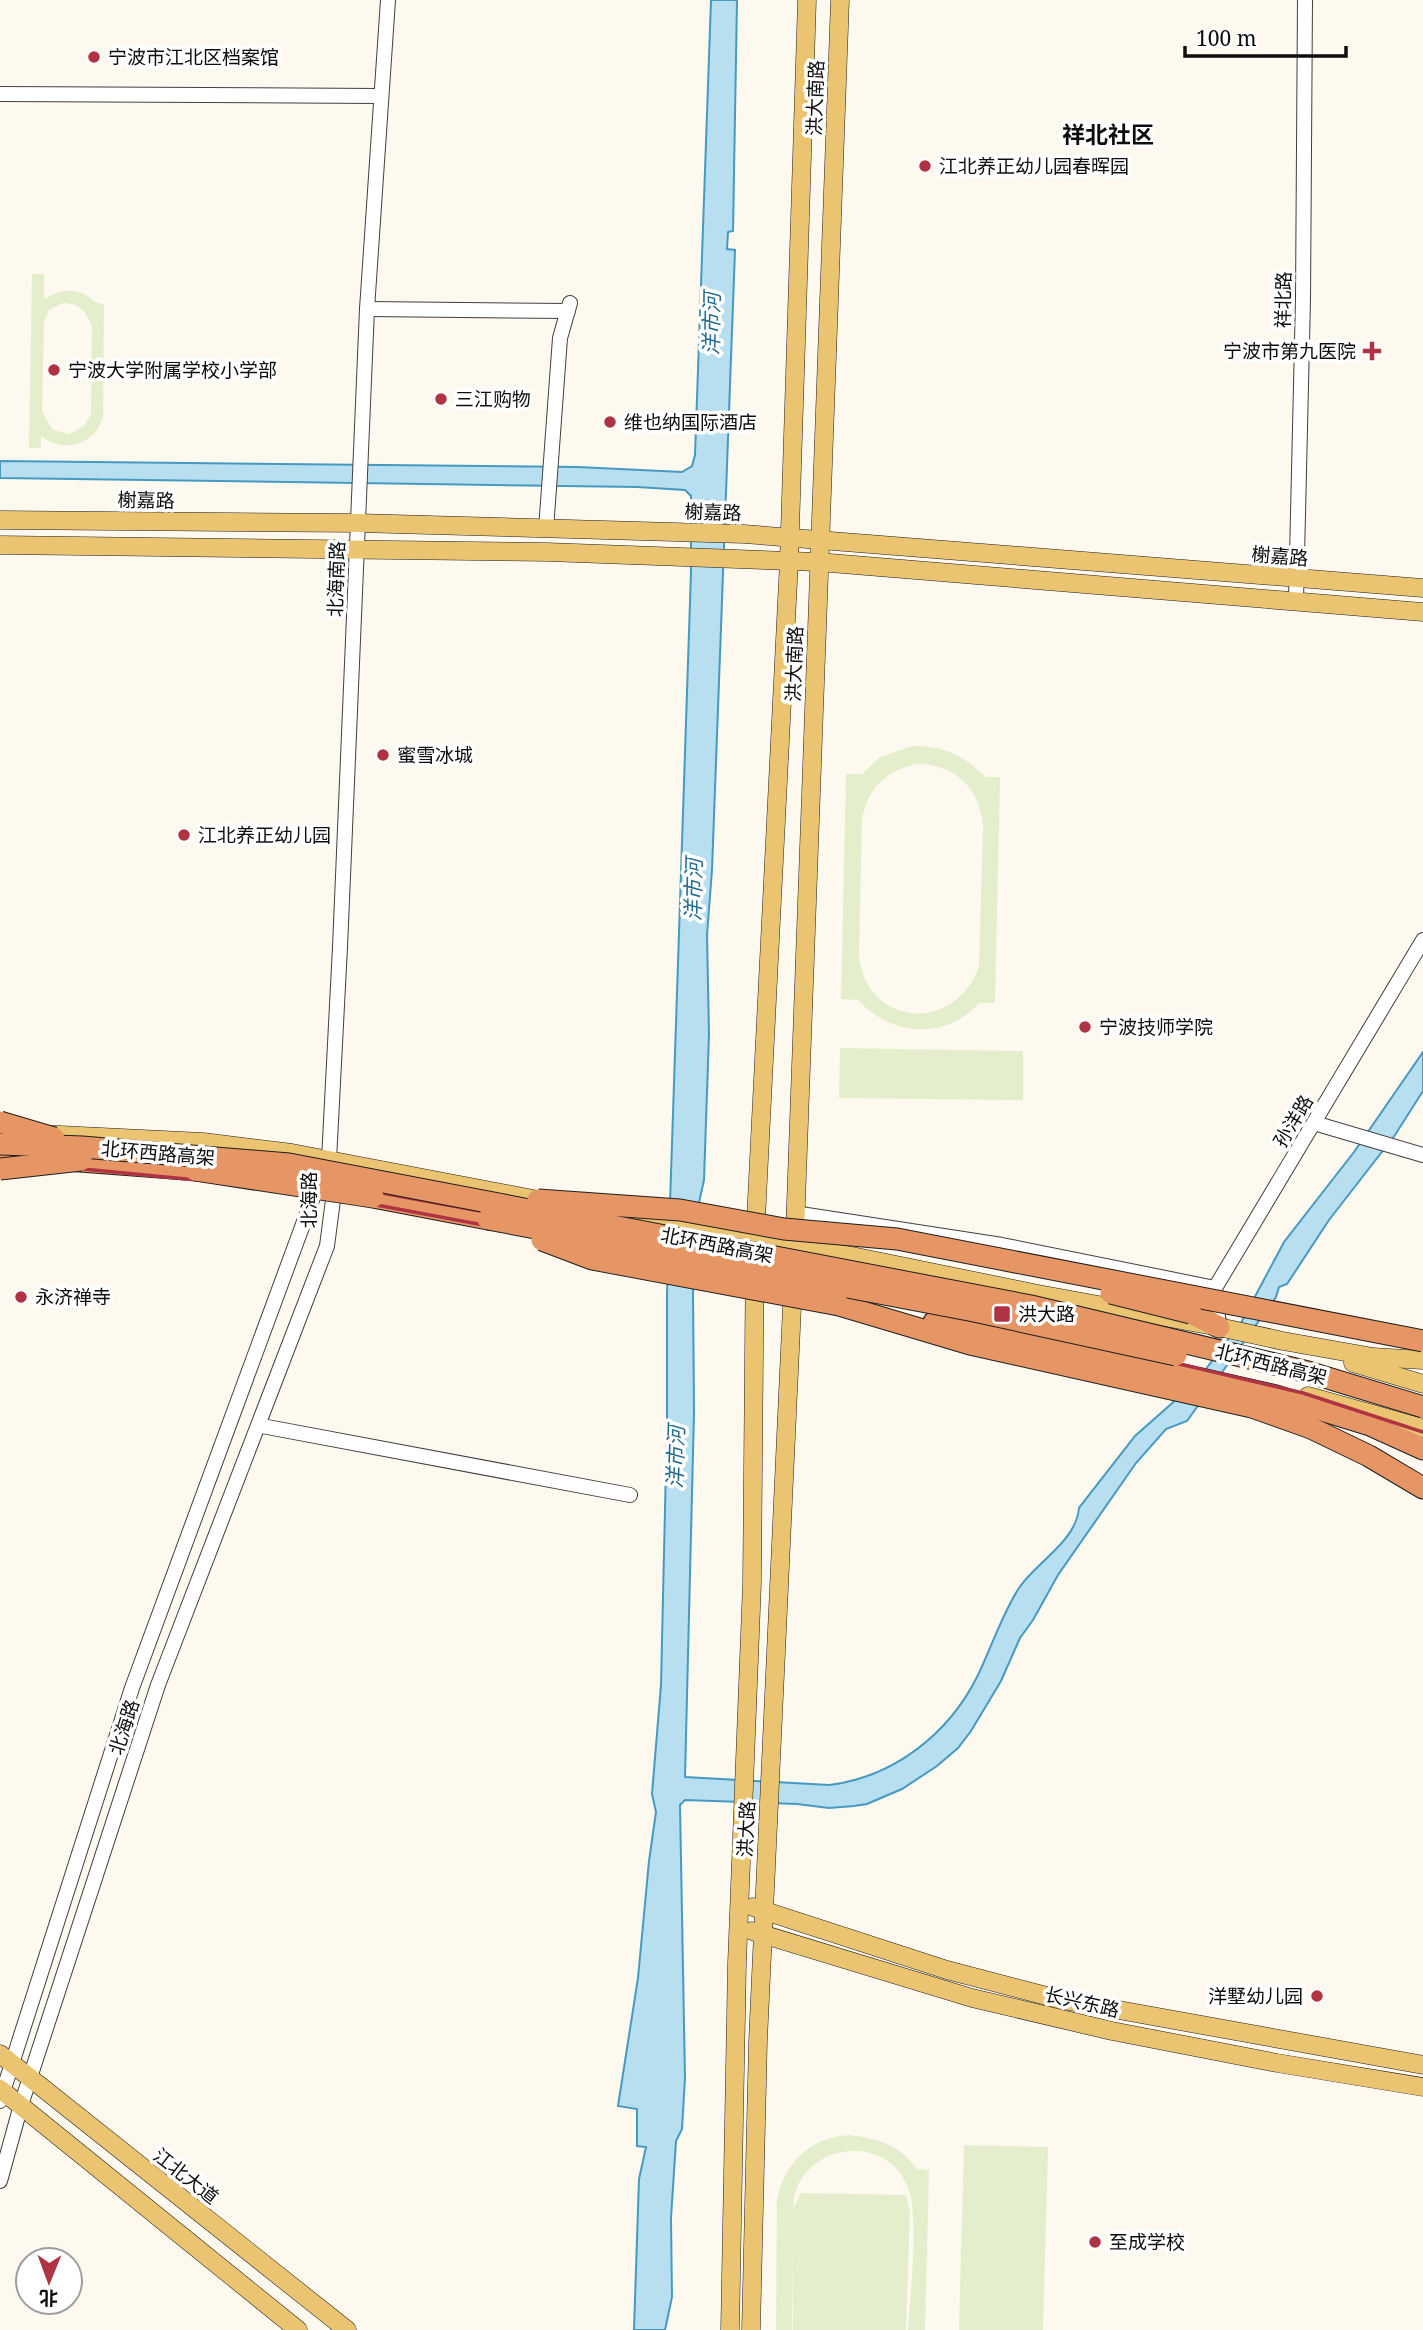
<svg xmlns="http://www.w3.org/2000/svg" width="1423" height="2330" font-family="'Noto Serif','Noto Sans SC',serif">
<style>
.pitch{fill:#e4edcc;fill-rule:evenodd}
.water{fill:#b8dff0;stroke:#4699c0;stroke-width:2}
.lines{fill:none;stroke-linecap:round;stroke-linejoin:round}
.minor-casing{stroke:#404040;stroke-width:16}
.major-casing{stroke:#1e1e1e;stroke-width:19}
.highway-casing{stroke:#1e1e1e;stroke-width:23}
.minor{stroke:#fff;stroke-width:14}
.major{stroke:#ebc471;stroke-width:18}
.highway{stroke:#e69564;stroke-width:21}
.rail{stroke:#af3343;stroke-width:3.5}
.highway-bridge-casing{stroke:#1e1e1e;stroke-width:23;stroke-linecap:butt}
.highway-bridge{stroke:#e69564;stroke-width:21}
.poi-dot{fill:#af3343;stroke:#fff;stroke-width:2.5}
.labels{text-anchor:middle;stroke-width:7;stroke-linejoin:round;paint-order:stroke}
.poi-label{font-size:19px;fill:#0d0d0d;stroke:#fff;text-anchor:start}
.street-label{font-size:19px;fill:#0d0d0d;stroke:#fff}
.water-label{font-size:21px;font-style:italic;fill:#236a92;stroke:#fff}
.quarter-label{font-size:23px;font-weight:bold;fill:#0d0d0d;stroke:#fff}
</style>
<rect width="100%" height="100%" fill="#fdf9ef"/>
<!-- pitch -->
<g class="pitch">
<path d="M32 274H44V299C56 292 70 287 84 294 93 298 94 304 104 304L103 417C95 445 62 455 41 435V448H29ZM63 303C80 303 86 312 92 326L91 414 84 426 69 434 53 430 42 412 44 322 49 310Z"/>
<path d="M912 746C945 746 962 755 986 777H1000L995 1003H979C945 1041 891 1036 858 1000L841 999 846 774H862L880 757ZM915 764C954 763 979 787 983 825L979 967C954 1035 865 1026 859 955L862 819C868 788 885 772 915 764Z"/>
<polygon points="840,1048 1023,1051 1023,1100 839,1098"/>
<path d="M850 2135C881 2140 898 2144 917 2169L929 2170 925 2330H908C910 2296 920 2213 907 2185 882 2128 793 2147 793 2209L801 2193 906 2195 910 2211 906 2330H793V2250L792 2330H776L777 2201C784 2163 810 2137 850 2135Z"/>
<polygon points="964,2145 1048,2147 1043,2330 959,2330"/>
</g>
<!-- water -->
<path class="water" d="M711 0H737L733 231 728 232 727 249 735 250 712 870 707 935 709 1034 704 1180 698 1207 693 1294 694 1412 685 1777 829 1785C894 1777 949 1734 978 1675 991 1648 1003 1612 1019 1588 1036 1562 1076 1542 1079 1508L1135 1436 1196 1382 1242 1321 1284 1242 1354 1152 1423 1052V1091L1395 1135 1329 1220 1287 1284 1279 1287 1276 1297 1187 1421 1166 1429 1136 1463 1058 1575 1033 1620 1020 1638 1001 1681 971 1731 958 1748 937 1766 902 1789 867 1804 854 1806 829 1808 797 1804 685 1800 680 1805 685 2078 682 2129 676 2141 671 2218 672 2297 665 2330H634L639 2179 646 2147 637 2146V2109L618 2106 638 1978 649 1861 656 1812 652 1794 661 1685 667 1421V1294L691 572V496L685 490 637 487 0 478V461L578 467 682 472 692 466 695 455Z"/>
<g class="lines">
<!-- minor casing -->
<g class="minor-casing">
<g id="minor">
<polyline points="0,94 380,96"/>
<polyline points="367,309 568,311"/>
<polyline points="546,529 560,338 570,303"/>
<polyline points="1296,600 1303,299 1305,0"/>
<polyline points="1314,1123 1423,1155"/>
<polyline points="794,1213 1002,1245 1215,1288"/>
<polyline points="1219,1327 1215,1288 1423,940"/>
<polyline points="262,1426 630,1495"/>
<polyline points="0,2101 132,1688 319,1181"/>
<polyline points="0,2181 21,2105 158,1685 327,1246 333,1200 329,1160 340,947 367,309 388,0"/>
</g>
</g>
<!-- major casing -->
<g class="major-casing">
<g id="major">
<polyline points="0,520 358,523 744,534 1423,588"/>
<polyline points="0,545 547,552 818,562 1423,612"/>
<polyline points="40,1134 203,1142 292,1153 549,1202"/>
<polyline points="604,1212 852,1256 1038,1294 1219,1327 1283,1341 1373,1357 1423,1360"/>
<polyline points="1353,1363 1423,1384"/>
<polyline points="1308,1396 1423,1428"/>
<polyline points="753,1907 947,1970 1058,1999 1423,2065"/>
<polyline points="752,1931 972,1998 1112,2031 1277,2063 1423,2087"/>
<polyline points="0,2054 347,2330"/>
<polyline points="0,2089 298,2330"/>
<polyline points="730,2330 737,1963 752,1583 755,1239 789,561 807,0"/>
<polyline points="751,2330 758,2041 793,1285 840,0"/>
</g>
</g>
<!-- highway casing -->
<g class="highway-casing">
<g id="highway">
<polyline points="0,1155 186,1169"/>
<polyline points="373,1197 488,1219"/>
<polyline points="839,1305 970,1344 1252,1407 1311,1428 1369,1456 1423,1488"/>
<polyline points="1191,1313 1219,1327"/>
<polyline points="934,1322 998,1333 1276,1396 1370,1425 1423,1449"/>
</g>
</g>
<!-- minor -->
<use href="#minor" class="minor"/>
<!-- major -->
<use href="#major" class="major"/>
<!-- highway -->
<use href="#highway" class="highway"/>
<!-- rail -->
<g class="rail">
<polyline points="0,1151 81,1154 289,1176 1004,1307 1307,1380 1423,1416"/>
<polyline points="0,1165 83,1169 291,1189 1000,1322 1303,1393 1423,1432"/>
</g>
<!-- highway-bridge casing -->
<g class="highway-bridge-casing">
<g id="highway-bridge">
<polyline points="0,1122 54,1138"/>
<polyline points="0,1144 82,1147 289,1164 1031,1306 1308,1372 1423,1407"/>
<polyline points="0,1169 81,1160"/>
<polyline points="195,1170 373,1197"/>
<polyline points="538,1200 680,1210 784,1229 897,1239 1423,1341"/>
<polyline points="488,1219 974,1311 1176,1355"/>
<polyline points="542,1240 592,1259 839,1305"/>
<polyline points="1111,1293 1191,1313"/>
</g>
</g>
<!-- highway-bridge -->
<use href="#highway-bridge" class="highway-bridge"/>
</g>
<!-- markers -->
<g class="poi-dot">
<circle cx="94" cy="57" r="7"/>
<circle cx="925" cy="166" r="7"/>
<path d="M1368.5 340.5h7v7h7v7h-7v7h-7v-7h-7v-7h7z"/>
<circle cx="54" cy="370" r="7"/>
<circle cx="441" cy="399" r="7"/>
<circle cx="610" cy="422" r="7"/>
<circle cx="383" cy="755" r="7"/>
<circle cx="184" cy="835" r="7"/>
<circle cx="1085" cy="1027" r="7"/>
<circle cx="21" cy="1297" r="7"/>
<rect x="993" y="1305" width="18" height="18" rx="3.5"/>
<circle cx="1317" cy="1996" r="7"/>
<circle cx="1095" cy="2242" r="7"/>
</g>
<g class="labels">
<!-- poi labels -->
<g class="poi-label">
<text x="108" y="64">宁波市江北区档案馆</text>
<text x="939" y="173">江北养正幼儿园春晖园</text>
<text x="1356" y="358" text-anchor="end">宁波市第九医院</text>
<text x="68" y="377">宁波大学附属学校小学部</text>
<text x="455" y="406">三江购物</text>
<text x="624" y="429">维也纳国际酒店</text>
<text x="397" y="762">蜜雪冰城</text>
<text x="198" y="842">江北养正幼儿园</text>
<text x="1099" y="1034">宁波技师学院</text>
<text x="35" y="1304">永济禅寺</text>
<text x="1018" y="1321">洪大路</text>
<text x="1303" y="2003" text-anchor="end">洋墅幼儿园</text>
<text x="1109" y="2249">至成学校</text>
</g>
<!-- street labels -->
<g class="street-label">
<text transform="translate(815 98) rotate(-88)" y="7">洪大南路</text>
<text transform="translate(1283 300) rotate(-89)" y="7">祥北路</text>
<text transform="translate(146 500) rotate(1)" y="7">榭嘉路</text>
<text transform="translate(713 512) rotate(2)" y="7">榭嘉路</text>
<text transform="translate(1280 556) rotate(5)" y="7">榭嘉路</text>
<text transform="translate(336 579) rotate(-88)" y="7">北海南路</text>
<text transform="translate(794 664) rotate(-88)" y="7">洪大南路</text>
<text transform="translate(1293 1121) rotate(-59)" y="7">孙洋路</text>
<text transform="translate(158 1153) rotate(5)" y="7">北环西路高架</text>
<text transform="translate(309 1200) rotate(-90)" y="7">北海路</text>
<text transform="translate(717 1245) rotate(11)" y="7">北环西路高架</text>
<text transform="translate(1271 1364) rotate(14)" y="7">北环西路高架</text>
<text transform="translate(124 1727) rotate(-72)" y="7">北海路</text>
<text transform="translate(746 1829) rotate(-87)" y="7">洪大路</text>
<text transform="translate(1082 2002) rotate(13)" y="7">长兴东路</text>
<text transform="translate(186 2176) rotate(38)" y="7">江北大道</text>
</g>
<!-- water labels -->
<g class="water-label">
<text transform="translate(712 324) rotate(-89)" y="7">洋市河</text>
<text transform="translate(694 890) rotate(-89)" y="7">洋市河</text>
<text transform="translate(676 1457) rotate(-88)" y="7">洋市河</text>
</g>
<!-- quarter labels -->
<g class="quarter-label">
<text x="1108" y="143">祥北社区</text>
</g>
</g>
<!-- north arrow -->
<g transform="translate(49 2281) rotate(181)"><circle r="33" fill="#ffffff" stroke="#9e9e9e" stroke-width="2"/>
<path d="M0-5L12 26L0 18L-12 26Z" fill="#af3343"/>
<text y="-10" font-size="19" font-weight="bold" text-anchor="middle" fill="#0d0d0d">北</text>
</g>
<!-- scale -->
<path d="M1185 46v10h161v-10" fill="none" stroke="#0d0d0d" stroke-width="3.5"/>
<text x="1196" y="46" font-size="21" fill="#0d0d0d" stroke="#ffffff" stroke-width="5" paint-order="stroke">100 m</text>
</svg>
